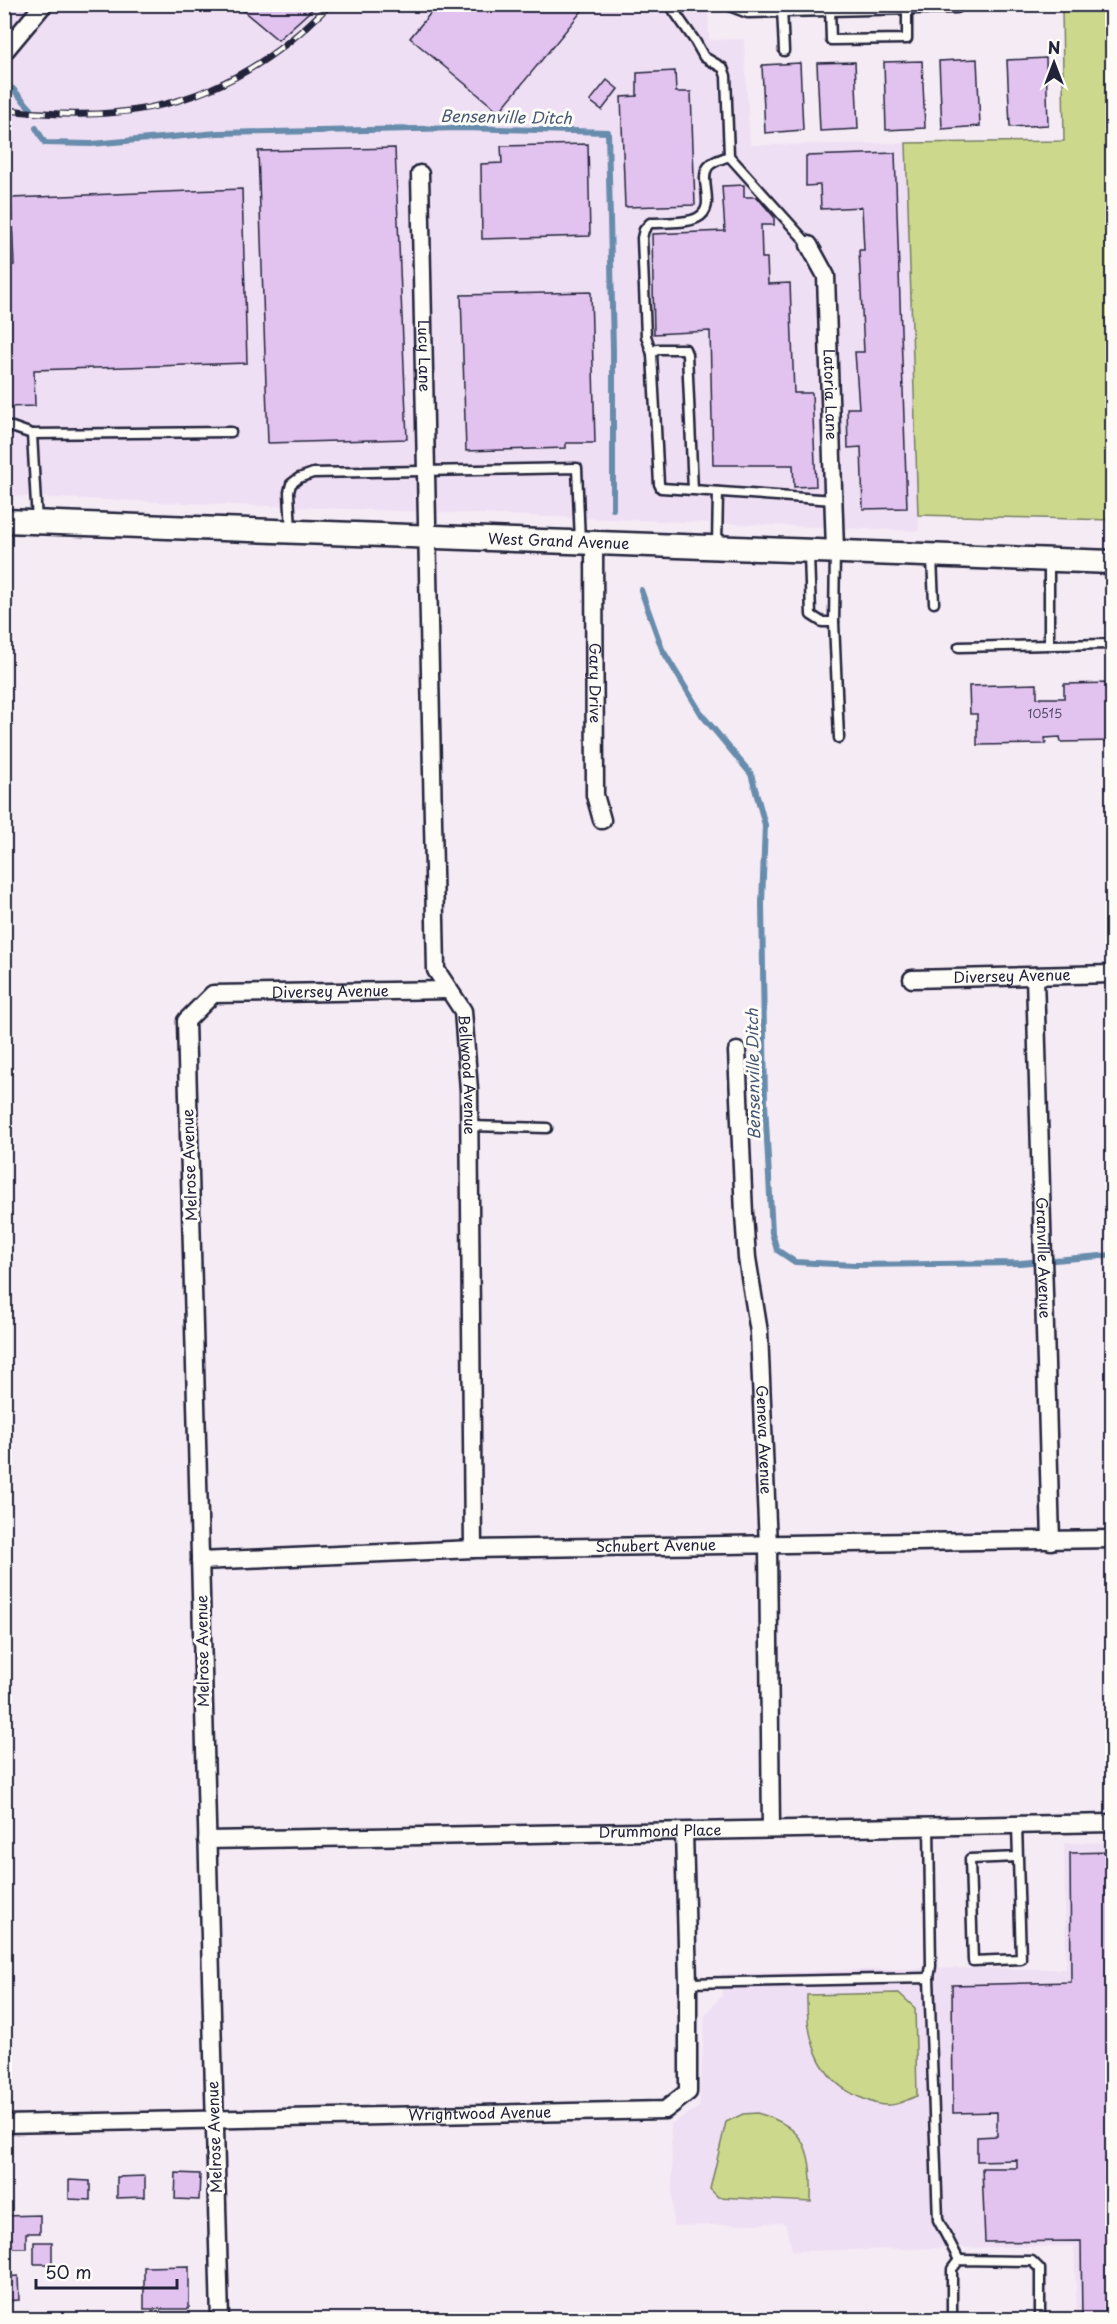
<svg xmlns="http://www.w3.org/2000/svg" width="1117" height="2324" font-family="'Playpen Sans',sans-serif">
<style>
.built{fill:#efdff4}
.green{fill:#ccd98d;stroke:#777e64;stroke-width:1.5}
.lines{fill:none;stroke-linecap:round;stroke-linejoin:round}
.stream{stroke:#688cac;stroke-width:6}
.building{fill:#e2c3f0;stroke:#22223b;stroke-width:1.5}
.lane-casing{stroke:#22223b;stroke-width:13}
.street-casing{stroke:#22223b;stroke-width:21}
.secondary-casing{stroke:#22223b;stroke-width:27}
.lane{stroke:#fdfcf7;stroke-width:8}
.street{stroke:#fdfcf7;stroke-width:16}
.secondary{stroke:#fdfcf7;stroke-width:22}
.rail-casing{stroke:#22223b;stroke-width:7}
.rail{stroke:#fdfcf7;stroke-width:4.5;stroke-dasharray:14;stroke-linecap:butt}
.labels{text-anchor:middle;stroke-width:6;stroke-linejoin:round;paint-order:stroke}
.number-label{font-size:12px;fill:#524a68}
.street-label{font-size:15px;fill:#22223b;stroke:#fdfcf7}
.water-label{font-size:16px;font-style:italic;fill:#455773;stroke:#fdfcf7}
</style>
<rect width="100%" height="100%" fill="#f5ebf5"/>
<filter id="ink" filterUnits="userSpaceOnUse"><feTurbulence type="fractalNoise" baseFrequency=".0167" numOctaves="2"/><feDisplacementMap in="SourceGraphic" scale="12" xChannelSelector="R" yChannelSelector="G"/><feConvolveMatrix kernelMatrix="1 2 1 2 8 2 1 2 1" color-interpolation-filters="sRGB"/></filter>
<g filter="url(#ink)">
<!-- built -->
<g class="built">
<polygon points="5,5 708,5 709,40 744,39 750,145 906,143 919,531 5,496"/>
<polygon points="1112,1842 1112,2319 1077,2319 1074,2246 792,2251 785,2223 673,2226 671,2124 699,2107 705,2015 722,1995 721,1974 935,1968 1066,1969 1064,1843"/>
</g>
<!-- green -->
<g class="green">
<polygon points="1062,9 1112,9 1112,520 918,515 906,143 1064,141"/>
<path d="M899 1993 915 2008 917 2096C908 2099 899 2105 890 2105 878 2106 869 2101 859 2097 817 2079 806 2036 807 1995Z"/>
<path d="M757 2113C809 2127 812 2154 811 2202L718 2197 710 2189 726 2122 743 2114Z"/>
</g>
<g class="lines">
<!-- stream -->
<g class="stream">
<polyline points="13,89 31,109"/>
<polyline points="36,128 45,143 91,144 218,133 463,128 608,132 613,350 613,509"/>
<polyline points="641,590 662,649 702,715 751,774 765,825 762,903 765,1103 772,1233 777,1250 795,1262 855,1265 1020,1263 1112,1255"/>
</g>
</g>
<!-- building -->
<g class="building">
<polygon points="235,4 318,4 278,40"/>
<polygon points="438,4 585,4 586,6 499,112 410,38"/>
<polygon points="1046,58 1048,125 1010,127 1007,60"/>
<polygon points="977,59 980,126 942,129 939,61"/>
<polygon points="922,61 925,128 886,130 884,62"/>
<polygon points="855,62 858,129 820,131 817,63"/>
<polygon points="800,63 803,130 765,133 762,65"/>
<polygon points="675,71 676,92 691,92 695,205 625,207 621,97 637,96 637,73"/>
<polygon points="607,80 618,89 602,110 590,101"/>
<polygon points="588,144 590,236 482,239 481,164 502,163 501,146"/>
<polygon points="395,148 407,439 268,443 258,151"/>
<polygon points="895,153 907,508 863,509 861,447 848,448 847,408 859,408 855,352 864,352 859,250 864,250 862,207 821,209 820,185 806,186 806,156"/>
<polygon points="744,185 744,197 757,197 774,217 774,225 761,225 762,258 767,258 768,284 790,283 794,393 812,393 816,486 794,487 793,465 713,465 710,331 654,334 652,234 725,231 722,186"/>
<polygon points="242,189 247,363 34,370 35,406 4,407 4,266 14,265 11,198"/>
<polygon points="591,292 595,443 566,443 566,448 466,451 461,295"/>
<polygon points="1112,683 1112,741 1061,742 1060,737 1045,738 1046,744 977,745 977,714 970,714 969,686 1037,684 1037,698 1064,698 1064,684"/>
<polygon points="1112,1852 1112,2320 1082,2320 1081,2241 985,2242 982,2168 1017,2168 1017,2160 977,2161 977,2137 997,2136 997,2112 953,2113 952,1985 1071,1982 1070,1853"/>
<polygon points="176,2173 200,2174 199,2200 175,2199"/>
<polygon points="145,2176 145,2197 117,2198 117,2177"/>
<polygon points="69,2180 90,2181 90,2200 69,2199"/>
<polygon points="40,2215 40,2233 26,2233 26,2248 4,2248 4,2216"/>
<rect x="34" y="2242" width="18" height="22"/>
<polygon points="189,2266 189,2309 144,2309 144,2267"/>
<polygon points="18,2276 19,2300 4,2301 4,2277"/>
</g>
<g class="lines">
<!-- lane casing -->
<g class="lane-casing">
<g id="lane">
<polyline points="669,4 695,41 704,57 723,68 726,76 729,156 809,245"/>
<polyline points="830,7 831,40 907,39 907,6"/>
<polyline points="782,8 784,51"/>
<path d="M652 354 646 336 642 238 644 230 650 223C664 222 685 224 697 218 718 208 698 181 708 167 712 161 722 159 729 156"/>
<polyline points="4,427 12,427 32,434 37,522"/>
<polyline points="32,434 231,432"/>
<polyline points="693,490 661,488 659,484 652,354 657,349 685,349 687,354 693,490 834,500"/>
<polyline points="291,531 289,492 291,484 299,478 313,473 577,468 580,542"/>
<polyline points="717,545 718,492"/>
<polyline points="809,553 811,615 822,622 834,622 835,552"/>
<polyline points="932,558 934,603"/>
<polyline points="834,622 839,738"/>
<polyline points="1049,645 1112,644"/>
<polyline points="959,647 1049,645 1049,560"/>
<polyline points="470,1126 547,1128"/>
<polyline points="1017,1825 1021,1959 973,1961 970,1859 1018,1857"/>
<polyline points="929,1978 931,1966 929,1826"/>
<polyline points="688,1983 929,1978 938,2220 959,2260"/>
<polyline points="952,2320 952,2269 959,2260 1032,2261 1040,2269 1040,2320"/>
</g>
</g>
<!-- street casing -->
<g class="street-casing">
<g id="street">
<polyline points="735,4 748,9 956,4"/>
<polyline points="4,52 44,4"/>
<path id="s1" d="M420 174 436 970 463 1011 469 1090 473 1549"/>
<path id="s2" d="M809 245 826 276 835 550"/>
<path id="s3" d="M594 543 595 795 602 820"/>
<path id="s4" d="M1035 976 1051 1541"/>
<path id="s5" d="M912 979 1112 974"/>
<path id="s6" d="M737 1051 744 1214 747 1258 759 1332 768 1546 771 1828"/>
<path id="s7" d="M200 1561 473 1549 1112 1539"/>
<path id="s8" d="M207 1840 1112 1823"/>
<path id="s9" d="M4 2124 665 2110 688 2092V1983L684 1832"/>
<path id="s10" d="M220 2320 186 1021 213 994 448 990"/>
</g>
</g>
<!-- secondary casing -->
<g class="secondary-casing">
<g id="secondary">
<path id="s11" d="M4 521 1112 562"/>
</g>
</g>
<!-- lane -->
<use href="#lane" class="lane"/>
<!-- street -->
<use href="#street" class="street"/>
<!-- secondary -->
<use href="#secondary" class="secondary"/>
<!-- rail casing -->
<g class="rail-casing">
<path id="rail" d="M4 109C24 113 44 113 64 114 171 118 256 81 330 4"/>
</g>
<!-- rail -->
<use href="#rail" class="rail"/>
</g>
</g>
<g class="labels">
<!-- number labels -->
<g class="number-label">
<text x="1045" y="718">10515</text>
</g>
<!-- street labels -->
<g class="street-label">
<text dy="5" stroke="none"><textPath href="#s1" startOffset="182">Lucy Lane</textPath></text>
<text dy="5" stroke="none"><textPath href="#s2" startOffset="154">Latoria Lane</textPath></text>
<text dy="5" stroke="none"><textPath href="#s11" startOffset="555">West Grand Avenue</textPath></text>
<text dy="5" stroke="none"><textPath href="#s3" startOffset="140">Gary Drive</textPath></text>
<text dy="5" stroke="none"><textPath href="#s5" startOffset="100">Diversey Avenue</textPath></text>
<text dy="5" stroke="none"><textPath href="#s10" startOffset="1455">Diversey Avenue</textPath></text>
<text dy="5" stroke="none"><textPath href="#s1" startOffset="909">Bellwood Avenue</textPath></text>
<text transform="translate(190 1165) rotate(-92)" y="5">Melrose Avenue</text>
<text dy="5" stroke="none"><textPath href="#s4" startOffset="282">Granville Avenue</textPath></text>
<text dy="5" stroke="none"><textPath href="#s6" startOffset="390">Geneva Avenue</textPath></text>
<text dy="5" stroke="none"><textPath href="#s7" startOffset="456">Schubert Avenue</textPath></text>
<text transform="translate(203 1651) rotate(-91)" y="5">Melrose Avenue</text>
<text dy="5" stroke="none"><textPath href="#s8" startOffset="453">Drummond Place</textPath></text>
<text dy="5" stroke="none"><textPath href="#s9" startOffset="476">Wrightwood Avenue</textPath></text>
<text transform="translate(215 2137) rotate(-92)" y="5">Melrose Avenue</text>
</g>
<!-- water labels -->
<g class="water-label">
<text transform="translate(506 117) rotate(1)" y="6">Bensenville Ditch</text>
<text transform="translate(753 1074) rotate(-91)" y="6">Bensenville Ditch</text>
</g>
</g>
<!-- margin -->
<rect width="1117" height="2324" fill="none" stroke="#fdfcf7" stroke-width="24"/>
<rect x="12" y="12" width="1093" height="2300" fill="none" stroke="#22223b" stroke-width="2" filter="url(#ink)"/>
<!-- north arrow -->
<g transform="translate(1054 63)" stroke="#fdfcf7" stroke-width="4.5" paint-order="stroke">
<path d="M0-4.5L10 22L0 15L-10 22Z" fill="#22223b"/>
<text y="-9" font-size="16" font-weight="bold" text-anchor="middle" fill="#22223b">N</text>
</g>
<!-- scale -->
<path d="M36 2279v9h141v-9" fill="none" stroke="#22223b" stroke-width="3"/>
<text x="45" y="2279" font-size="18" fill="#22223b" stroke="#fdfcf7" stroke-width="4.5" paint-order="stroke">50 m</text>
</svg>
